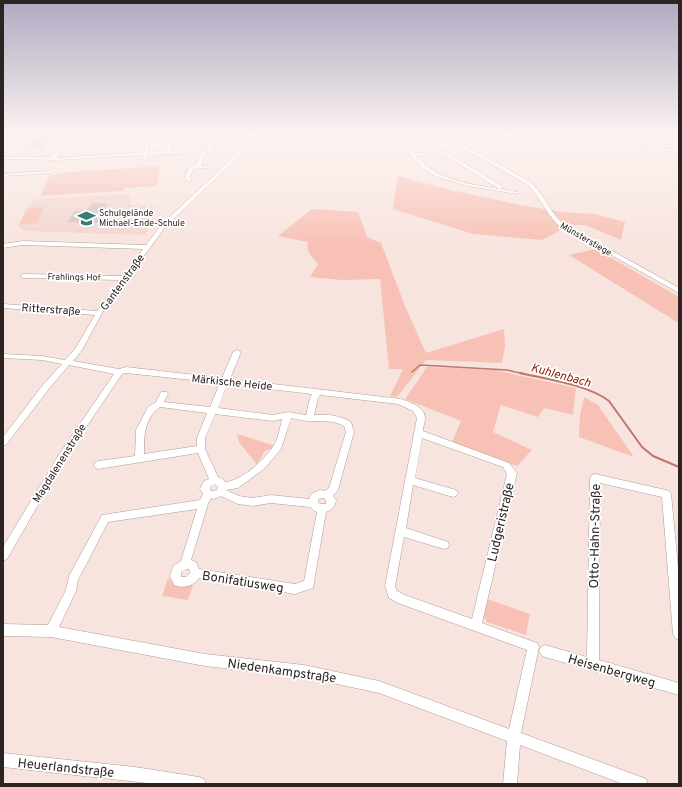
<svg xmlns="http://www.w3.org/2000/svg" width="682" height="787" viewBox="0 0 682 787" font-family="Overpass,sans-serif">
<rect width="100%" height="100%" fill="#f8e4df"/>
<!-- built -->
<path fill="#f2d5ce" d="M129,194l2,11 23,1 -8,29 -121,-4 -7,-5 7,-15 10,-12z"/>
<!-- green -->
<g fill="#f8c1b5">
<path d="M160,166l-3,20 -33,2v3l-84,5 10,-21h5l1,-2z"/>
<path d="M398,176l53,14 69,15 42,7 33,2 30,8 -4,18 -36,-15h-15l-28,15 -69,-6 -80,-25z"/>
<path d="M44,207l-7,16 -17,1 8,-16z"/>
<path d="M312,209l46,3 9,25 14,6 24,63 21,47 78,-24 1,17 -3,17 -76,-3 -29,37 -7,-1 13,-27h-14l-9,-90 -38,1 -32,-3 8,-13c-6,-8 -13,-12 -10,-22l-30,-6z"/>
<path d="M596,249l83,48v24l-2,1 -108,-67z"/>
<path d="M427,367l68,3 81,18 -3,27 -29,-7 -6,9 -37,-12 -8,27 39,18 -15,16 -65,-24 9,-21 -56,-22z"/>
<path d="M584,397l14,8 36,52 -55,-20 1,-21z"/>
<path d="M237,434l39,12 -12,6 -7,13 -18,-23z"/>
<path d="M168,578l11,9 14,-2 -5,15 -26,-4z"/>
<path d="M487,599l43,15 -4,21 -39,-13 -4,-6z"/>
</g>
<g fill="none" stroke-linecap="round" stroke-linejoin="round">
<!-- stream-far1 -->
<path stroke="#bc7768" stroke-width="1.5" d="M412,372l8,-7 87,5 17,4"/>
<!-- stream -->
<path stroke="#bc7768" stroke-width="2" d="M520,373c26,6 69,12 89,28l33,46 11,9 26,11"/>
</g>
<!-- building -->
<g fill="#d7c3bf">
<path d="M53,136l-10,13h-19l11,-12z"/>
<path d="M92,203h16l-9,14h10l-3,6 -39,-1 8,-11h11z"/>
</g>
<g fill="none" stroke-linecap="round" stroke-linejoin="round">
<defs>
<g id="minor">
<path d="M62,136h4l-9,22 87,-6 2,-7 2,-1 2,1 -2,7 19,-1 2,-15h4l-2,15h37v-11l2,-1 2,1v11h29l15,-15h5l-15,15h43l12,-15h64l-2,1h-58l-11,14h79l25,-5 -8,-10h5l7,9 21,-4 27,-3 36,-2 124,7 69,7v2l-69,-7 -133,-7 -21,2 76,43c12,12 18,28 30,40l117,65v5l-121,-68c-12,-12 -18,-28 -30,-40l-78,-44 -41,5 5,7 32,-1 56,34 1,1 -3,2 18,3v2l-50,-8 -27,-8 -11,-4 -10,-8 -15,-19 -32,6h-130l-77,73 -64,87 -20,37 -9,11 46,8 7,-2 96,11 11,-26 4,-2 4,2 -11,27 171,20c9,3 24,8 24,19 0,4 -2,9 -2,13l86,32 8,10 -35,150 55,20 2,4 -18,86 120,44 5,2 2,5h-25l-103,-39 -3,39h-14l4,-43 -128,-48 -75,-16 -99,-11 -154,-29 -48,-1v-12l45,1 18,-35 3,-14 33,-61 98,-15 3,-6 -3,-5 4,-8 5,-2 -11,-26 -100,16 -3,-2 -1,-2 1,-2 3,-2 37,-5 1,-26 12,-23 8,-5 5,-10h6l1,2 -4,8 46,5 10,-24 -94,-10 -4,1 -58,86 -57,99 -4,2v-14l55,-91 56,-82 -45,-9 -21,25 -42,55 -3,1v-9l39,-51 20,-22 -20,-4 -39,-2v-4l39,2 23,4 10,-11 20,-34 -92,-7v-4l94,7 23,-31 -97,-2 -3,-2 3,-2 100,2 20,-27 -120,-4 -20,3v-4l20,-3 123,4 16,-21 76,-71h-32l-5,13h8l2,1 -2,1 -16,1 -3,9 2,2 -3,2 -5,-4 5,-10 7,-3 5,-12 -53,2 -2,5 -2,1 -2,-1 1,-5 -85,5 -55,-1v-2h49zM443,154l55,34 2,1c-29,-5 -65,-8 -84,-34zM227,384l85,10 -2,4 -4,17 -18,-3 -15,3 -55,-7zM320,395l78,9 15,7 4,7 -32,168 4,12 9,5 129,47 -18,79 -130,-48 -75,-16 -99,-11 -146,-27 17,-36 2,-11 30,-58 89,-13 -16,52 -8,5 -3,10 4,9c9,4 19,1 25,-7l96,16 18,-6 13,-76c7,-3 9,-5 10,-12l-3,-4 5,-6 16,-58 -3,-10c-12,-7 -24,-8 -37,-7l4,-17zM160,407l47,6 -10,25v8l-53,8c0,-17 0,-36 16,-47zM215,414l58,7 9,-2c-2,9 -4,22 -10,29 -9,13 -31,33 -47,34l-2,-3 -5,-2 -13,-28v-11zM291,418c6,1 13,3 19,3 12,0 23,-1 34,5l2,6 -17,56 -4,3 -5,-1 -9,4 -2,5 -38,-4 -18,3 -14,-2 -13,-6 12,-2 26,-19 17,-20zM422,438l81,29 4,7 -35,145 -67,-24 -8,-4 -2,-5 9,-49 40,12 4,-1 1,-3 -1,-3 -42,-14 7,-43 40,12 3,-1 2,-3 -2,-3 -41,-12zM215,484l3,3 -1,3 -6,1 -1,-2 1,-3zM221,496l17,8 15,2 18,-3 39,4 4,4 3,1 -13,69 -9,3 -96,-15 -3,-7 -5,-2 17,-56 3,-6 3,1zM321,498h3l2,3v3h-6l-2,-2v-3zM186,569h3l1,4 -4,4h-5v-5z"/>
<path d="M50,171h2v2l-49,3v-2z"/>
<path d="M595,474l71,16 3,1 2,3 8,83v63l-4,-2 -2,-4 -11,-137 -62,-14 -1,177 80,23v12l-134,-38 -4,-2 -2,-4 2,-4 4,-2 42,12 3,-179 2,-3z"/>
<path d="M3,753l132,14 64,10 5,2 2,5h-50l-153,-17z"/>
</g>
<path id="major" d="M6,136h6l-9,8v-5z"/>
</defs>
<!-- minor casing -->
<use href="#minor" stroke="#ae9b96" stroke-width="1"/>
<!-- major casing -->
<use href="#major" stroke="#cccaca" stroke-width="1"/>
<!-- minor -->
<use href="#minor" fill="#fff" fill-rule="evenodd"/>
<!-- major -->
<use href="#major" fill="#dab0a7" fill-rule="evenodd"/>
</g>
<!-- sky -->
<linearGradient id="sky" x2="0" y2="1"><stop stop-color="#afaac1"/><stop offset="0.55" stop-color="#fcf3f1"/><stop offset="1" stop-color="#fcf3f1" stop-opacity="0"/></linearGradient>
<rect width="682" height="246" fill="url(#sky)"/>
<!-- icons -->
<defs>
<symbol id="school-bare" viewBox="-9 -9 18 18"><path d="M0-5L7-2L0 1L-7-2ZM-4 1L0 2.5L4 1V4Q0 6-4 4Z" fill="#397e75" stroke="#fff" stroke-width="2.5" paint-order="stroke"/></symbol>
</defs>
<g fill-rule="evenodd">
<use href="#school-bare" x="74" y="206" width="25" height="25"/>
</g>
<g text-anchor="middle" stroke-width="3.5" stroke-linejoin="round" paint-order="stroke">
<!-- far-poi labels -->
<g font-size="9" fill="#2c2423" stroke="#fff" text-anchor="start">
<text x="99" y="216">Schulgelände<tspan x="99" dy="10">Michael-Ende-Schule</tspan></text>
</g>
<!-- far-street labels -->
<g font-size="9" fill="#2c2423" stroke="#fff">
<text transform="translate(586 239) rotate(30)" y="3">Münsterstiege</text>
<text transform="translate(74 277) rotate(1)" y="3">Frahlings Hof</text>
</g>
<!-- street labels -->
<g font-size="11" fill="#2c2423" stroke="#fff">
<text transform="translate(122 282) rotate(-54)" y="4">Gantenstraße</text>
<text transform="translate(51 309) rotate(4)" y="4">Ritterstraße</text>
<text transform="translate(232 382) rotate(6)" y="4">Märkische Heide</text>
<text transform="translate(59 463) rotate(-58)" y="4">Magdalenenstraße</text>
</g>
<!-- water labels -->
<g font-size="12" font-style="italic" fill="#8b1d04" stroke="#fff">
<text transform="translate(561 375) rotate(15)" y="4">Kuhlenbach</text>
</g>
<!-- near-street labels -->
<g font-size="13" fill="#2c2423" stroke="#fff">
<text transform="translate(500 522) rotate(-77)" y="5">Ludgeristraße</text>
<text transform="translate(594 536) rotate(-89)" y="5">Otto-Hahn-Straße</text>
<text transform="translate(243 581) rotate(9)" y="5">Bonifatiusweg</text>
<text transform="translate(282 670) rotate(8)" y="5">Niedenkampstraße</text>
<text transform="translate(612 670) rotate(16)" y="5">Heisenbergweg</text>
<text transform="translate(66 767) rotate(6)" y="5">Heuerlandstraße</text>
</g>
</g>
<!-- border -->
<rect width="682" height="787" fill="none" stroke="#2c2423" stroke-width="8"/>
</svg>
